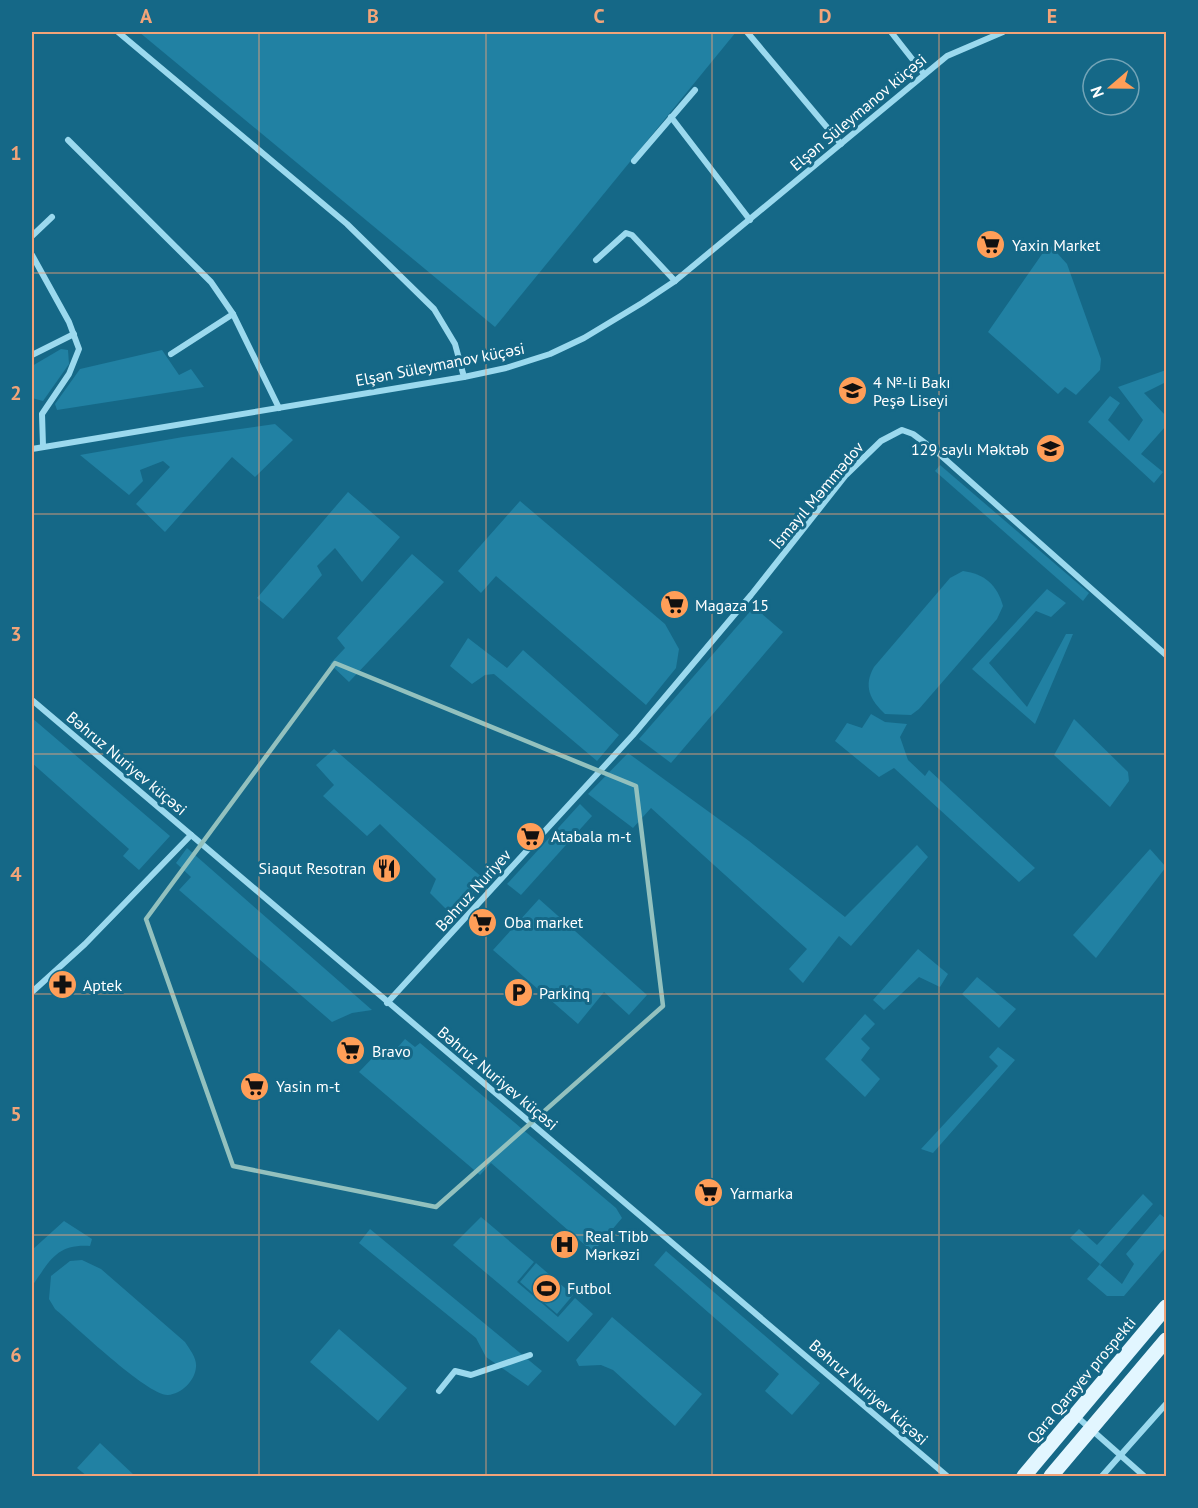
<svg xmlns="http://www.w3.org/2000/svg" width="1198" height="1508" viewBox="0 0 1198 1508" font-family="'PT Sans',sans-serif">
<rect width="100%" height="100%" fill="#156887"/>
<!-- green -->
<g fill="#2181a3">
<path d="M139,32h597l-241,295z"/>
<path d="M1049,244l18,20 34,95 -1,11 -24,25 -11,-8 -7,7 -70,-62z"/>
<path d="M61,349l7,1 1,14 -26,37 -11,-3v-32z"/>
<path d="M162,350l17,25 12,-6 13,18 -147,23 -2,-6 25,-35z"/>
<path d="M1166,370v12l-22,11 22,23v12l-1,-1 -24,27 22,18 -9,11 -66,-61 22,-26 10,7 -12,17 21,21 14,-21 -25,-33z"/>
<path d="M275,424l18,16 -38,37 -23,-20 -67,75 -29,-28 34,-37 -7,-6 -23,9 3,11 -14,14 -49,-40 103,-18z"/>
<path d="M940,465l149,128 -6,8 -148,-130z"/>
<path d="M348,492l52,45 -38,45 -27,-34 -18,18 5,9 -39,44 -26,-21z"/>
<path d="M520,501l145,123 14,25 -3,19 -30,37 -150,-129 -15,17 -23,-22z"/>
<path d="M412,554l32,28 -95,100 -19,-18 15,-16 -8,-10z"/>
<path d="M963,571c22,3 34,14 40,35l-6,13 -78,90 -8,6 -26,-1c-15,-14 -22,-28 -11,-47l76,-89z"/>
<path d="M1047,589l19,14 -15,14 -15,-6 -47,52 38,44 39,-73h7l-38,90 -63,-55z"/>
<path d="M754,607l29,25 -112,131 -32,-24z"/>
<path d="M468,638l39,30 16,-18 96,85 -22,26 -103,-87 -9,1 -13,9 -22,-18z"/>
<path d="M871,714l14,8 22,2 -7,13 8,23 17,16 4,-6 106,98 -16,14 -125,-114 -15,9 -44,-36 12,-18 15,5z"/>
<path d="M32,718l138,118 -31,34 -16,-14 6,-7 -97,-86z"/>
<path d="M1074,719l54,53 1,9 -19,26 -56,-52z"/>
<path d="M334,749l150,130 -31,37 -23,-23 6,-14 -56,-55 -13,12 -44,-40 11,-11 -18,-20z"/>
<path d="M628,753l121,88 96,76 72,-72 11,12 -77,89 -12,-10 -36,47 -14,-14 18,-20 -156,-141 -18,20 -45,-34z"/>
<path d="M580,804l12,12 -71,79 -14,-11z"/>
<path d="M187,848l185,162 -20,3 -20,9 -153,-132 12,-13 -15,-14z"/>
<path d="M1150,849l16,18 -70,91 -23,-23z"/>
<path d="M539,899l108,96 -18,20 -25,-23 -26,32 -85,-74z"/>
<path d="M918,949l30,25 -8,13 -21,-10 -35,33 -11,-10z"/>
<path d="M977,977l39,32 -17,19 -37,-34z"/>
<path d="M865,1014l10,10 -14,15 9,9 -9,12 19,19 -15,18 -40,-38z"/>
<path d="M405,1039l10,8 5,-4 196,165 6,10 -29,34 -102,-89 -11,12 -121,-103 22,-23 10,6z"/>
<path d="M998,1047l17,13 -82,93 -12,-4 77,-83 -9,-9z"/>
<path d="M1143,1194l10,10 -53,61 22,19 12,-20 -8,-10 34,-40 6,5v28l-42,49h-17l-20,-17 13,-15 -30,-26 9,-9 18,16z"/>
<path d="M481,1217l53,45 -17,20 41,35 17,-19 18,16 -25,28 -115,-97z"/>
<path d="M64,1221l28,18 -2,7c-34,-2 -40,15 -58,40v-36z"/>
<path d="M370,1229l172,142 -14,15 -42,-29 -10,-19 -117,-95z"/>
<path d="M666,1251l154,132 -28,32 -27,-24 14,-17 -125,-109z"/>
<path d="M82,1260l19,9 84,73c5,8 12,16 11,25 -1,14 -15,27 -28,28 -20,1 -94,-70 -113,-86l-6,-10 2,-23 19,-15z"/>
<path d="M536,1263l37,32 -16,19 -37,-32z"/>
<path d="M612,1317l90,77 -27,32 -62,-56 -12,-5 -22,1 -3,-6z"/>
<path d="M339,1329l68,59 -29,33 -68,-59z"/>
<path d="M100,1443l35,33h-48l-10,-8z"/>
</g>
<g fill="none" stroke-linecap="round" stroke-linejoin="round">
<!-- street -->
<g stroke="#9bd9ee" stroke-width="6">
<path d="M118,32l229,192 87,85 21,35 9,33"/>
<path d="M747,32l94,112"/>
<path d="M891,32l33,42"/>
<path d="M671,117l79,103"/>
<path d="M68,140l143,142 22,32 46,94"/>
<path d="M634,161l61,-71"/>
<path d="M32,236l20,-19"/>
<path d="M32,255l37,67 10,27 -10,25 -27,40 1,32"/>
<path d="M596,260l30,-27 6,2 43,46"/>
<path d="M171,354l62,-40"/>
<path d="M32,355l42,-21"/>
<path d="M32,449l432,-72 42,-9 44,-14 34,-16 58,-35 33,-22 272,-225 56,-24"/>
<path d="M32,700l915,776"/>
<path d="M32,992l53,-48 106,-109"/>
<path d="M387,1003l246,-268 118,-140 95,-120 35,-34 21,-11 11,4 24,18 229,203"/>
<path d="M439,1391l16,-20 16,4 59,-20"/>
<path d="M1076,1416l68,60"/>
<path d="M1102,1476l64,-72"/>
</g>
<!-- primary -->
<g stroke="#e2f6ff" stroke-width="15">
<path d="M1024,1476l142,-169"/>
<path d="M1051,1476l115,-136"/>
</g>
</g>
<!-- marked area -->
<path fill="none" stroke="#93c1be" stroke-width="4.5" stroke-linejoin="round" d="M335,663l301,123 27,220 -227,201 -203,-41 -87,-247z"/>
<!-- grid -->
<path fill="none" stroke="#f2a479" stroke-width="1.5" stroke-opacity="0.55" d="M259,32v1444M486,32v1444M712,32v1444M939,32v1444M32,273h1134M32,514h1134M32,754h1134M32,994h1134M32,1235h1134"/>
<!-- icons -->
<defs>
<symbol id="supermarket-disc" viewBox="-11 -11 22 22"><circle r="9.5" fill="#ff9e58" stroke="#156887"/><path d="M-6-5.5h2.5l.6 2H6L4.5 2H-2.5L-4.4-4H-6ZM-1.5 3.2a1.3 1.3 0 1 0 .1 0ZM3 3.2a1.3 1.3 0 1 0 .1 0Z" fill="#111"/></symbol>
<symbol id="university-disc" viewBox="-11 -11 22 22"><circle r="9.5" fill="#ff9e58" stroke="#156887"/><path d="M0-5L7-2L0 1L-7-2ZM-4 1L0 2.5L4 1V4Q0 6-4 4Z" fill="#111"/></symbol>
<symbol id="school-disc" viewBox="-11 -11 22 22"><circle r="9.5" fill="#ff9e58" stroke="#156887"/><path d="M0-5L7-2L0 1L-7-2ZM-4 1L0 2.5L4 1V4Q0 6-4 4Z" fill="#111"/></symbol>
<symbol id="restaurant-disc" viewBox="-11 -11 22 22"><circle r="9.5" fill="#ff9e58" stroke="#156887"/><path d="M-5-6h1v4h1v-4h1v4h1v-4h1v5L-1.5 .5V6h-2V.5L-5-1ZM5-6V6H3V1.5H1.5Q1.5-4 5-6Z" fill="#111"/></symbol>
<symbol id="pharmacy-disc" viewBox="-11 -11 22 22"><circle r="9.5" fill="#ff9e58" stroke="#156887"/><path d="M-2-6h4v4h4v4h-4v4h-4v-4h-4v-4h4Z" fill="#111"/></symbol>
<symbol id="parking-disc" viewBox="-11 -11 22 22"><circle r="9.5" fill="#ff9e58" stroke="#156887"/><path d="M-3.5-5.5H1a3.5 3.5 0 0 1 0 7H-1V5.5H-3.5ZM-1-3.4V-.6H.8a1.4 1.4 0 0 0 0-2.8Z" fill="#111"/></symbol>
<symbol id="hospital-disc" viewBox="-11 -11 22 22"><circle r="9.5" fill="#ff9e58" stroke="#156887"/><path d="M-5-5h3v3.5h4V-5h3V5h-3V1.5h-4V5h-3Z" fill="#111"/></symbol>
<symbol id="stadium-disc" viewBox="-11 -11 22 22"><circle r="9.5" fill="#ff9e58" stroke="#156887"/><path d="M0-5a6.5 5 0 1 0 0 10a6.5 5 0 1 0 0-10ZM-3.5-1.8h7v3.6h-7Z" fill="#111"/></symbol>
</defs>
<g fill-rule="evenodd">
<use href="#supermarket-disc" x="974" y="228" width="33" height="33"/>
<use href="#university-disc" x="836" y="374" width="33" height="33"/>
<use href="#school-disc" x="1034" y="432" width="33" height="33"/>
<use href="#supermarket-disc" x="658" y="588" width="33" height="33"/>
<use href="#supermarket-disc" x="514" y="820" width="33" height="33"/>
<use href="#restaurant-disc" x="370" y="852" width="33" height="33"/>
<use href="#supermarket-disc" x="466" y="906" width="33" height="33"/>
<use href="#pharmacy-disc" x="46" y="968" width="33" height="33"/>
<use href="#parking-disc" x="502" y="976" width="33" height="33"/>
<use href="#supermarket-disc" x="334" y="1034" width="33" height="33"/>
<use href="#supermarket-disc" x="238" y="1070" width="33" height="33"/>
<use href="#supermarket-disc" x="692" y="1176" width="33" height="33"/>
<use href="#hospital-disc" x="548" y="1228" width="33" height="33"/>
<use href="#stadium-disc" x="530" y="1272" width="33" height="33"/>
</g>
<g text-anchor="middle" stroke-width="6" stroke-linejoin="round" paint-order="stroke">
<!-- street labels -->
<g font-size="16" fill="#fff" stroke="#156887">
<text transform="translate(858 112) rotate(-40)" y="6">Elşən Süleymanov küçəsi</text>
<text transform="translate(440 364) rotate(-11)" y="6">Elşən Süleymanov küçəsi</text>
<text transform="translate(817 495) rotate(-50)" y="6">İsmayıl Məmmədov</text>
<text transform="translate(127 763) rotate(40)" y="6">Bəhruz Nuriyev küçəsi</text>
<text transform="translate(473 890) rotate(-48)" y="6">Bəhruz Nuriyev</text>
<text transform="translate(498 1078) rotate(40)" y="6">Bəhruz Nuriyev küçəsi</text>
<text transform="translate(1081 1380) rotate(-50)" y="6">Qara Qarayev prospekti</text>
<text transform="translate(869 1392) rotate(41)" y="6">Bəhruz Nuriyev küçəsi</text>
</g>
<!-- poi labels -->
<g font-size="16" fill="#fff" stroke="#156887" text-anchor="start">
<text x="1012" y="251">Yaxin Market</text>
<text x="873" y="388">4 №-li Bakı<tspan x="873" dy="18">Peşə Liseyi</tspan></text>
<text x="1029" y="455" text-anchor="end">129 saylı Məktəb</text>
<text x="695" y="611">Magaza 15</text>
<text x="551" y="842">Atabala m-t</text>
<text x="366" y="874" text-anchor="end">Siaqut Resotran</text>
<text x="504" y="928">Oba market</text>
<text x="83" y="991">Aptek</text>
<text x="539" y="999">Parkinq</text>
<text x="372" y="1057">Bravo</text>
<text x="276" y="1092">Yasin m-t</text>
<text x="730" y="1199">Yarmarka</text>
<text x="585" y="1242">Real Tibb<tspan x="585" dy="18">Mərkəzi</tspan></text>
<text x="567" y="1294">Futbol</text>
</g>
</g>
<!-- border -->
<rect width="1198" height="1508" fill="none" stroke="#156887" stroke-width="66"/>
<!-- north arrow -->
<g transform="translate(1111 87) rotate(250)"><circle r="28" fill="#156887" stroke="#73a4b7" stroke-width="1.5"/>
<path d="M0-4.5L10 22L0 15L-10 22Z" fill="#ff9e58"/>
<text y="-9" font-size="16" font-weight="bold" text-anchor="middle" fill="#ffffff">N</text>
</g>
<rect x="33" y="33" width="1132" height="1442" fill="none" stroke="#f2a479" stroke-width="2"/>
<g font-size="20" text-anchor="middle" font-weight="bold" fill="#f2a479">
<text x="146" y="23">A</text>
<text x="373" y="23">B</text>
<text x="599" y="23">C</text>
<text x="825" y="23">D</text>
<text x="1052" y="23">E</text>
<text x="16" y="160">1</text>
<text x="16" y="400">2</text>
<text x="16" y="641">3</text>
<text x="16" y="881">4</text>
<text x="16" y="1121">5</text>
<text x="16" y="1362">6</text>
</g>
</svg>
